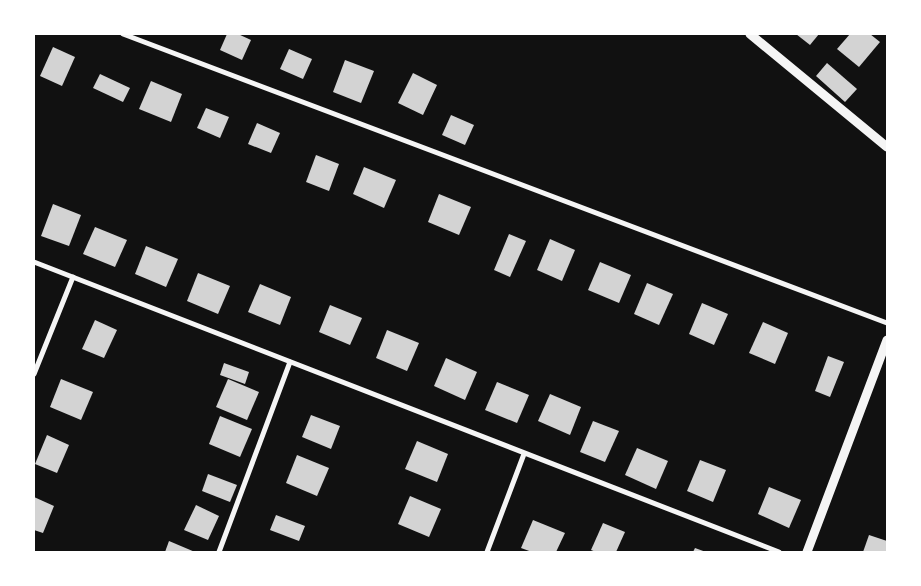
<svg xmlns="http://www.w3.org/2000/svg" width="921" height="586" viewBox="0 0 921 586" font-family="'Work Sans',sans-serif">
<rect width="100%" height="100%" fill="#111"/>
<!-- building -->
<g fill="#d3d3d3">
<path d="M227,34h11l13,6 -9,20 -22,-10z"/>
<path d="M796,34h23l-9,11z"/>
<path d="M850,34h20l10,8 -21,25 -22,-18z"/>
<path d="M53,47l22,10 -13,29 -22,-10z"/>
<path d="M289,49l23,10 -9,20 -23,-10z"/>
<path d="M345,60l29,11 -13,32 -28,-11z"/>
<path d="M827,63l30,26 -12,13 -29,-26z"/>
<path d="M413,73l24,12 -14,30 -25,-12z"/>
<path d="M100,74l30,14 -7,14 -30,-14z"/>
<path d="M151,81l31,13 -11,28 -32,-13z"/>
<path d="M206,108l23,9 -9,21 -23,-10z"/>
<path d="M451,115l23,10 -9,20 -23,-10z"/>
<path d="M257,123l23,10 -9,20 -23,-9z"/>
<path d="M316,155l23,9 -10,27 -23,-9z"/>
<path d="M364,167l32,13 -12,28 -31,-14z"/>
<path d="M439,194l32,13 -12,28 -31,-13z"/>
<path d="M53,204l28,11 -12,31 -28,-10z"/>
<path d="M95,227l32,13 -12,27 -32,-13z"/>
<path d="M509,234l17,7 -16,36 -16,-7z"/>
<path d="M550,239l25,11 -13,31 -25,-11z"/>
<path d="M146,246l32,13 -12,28 -31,-13z"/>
<path d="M600,262l31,13 -12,28 -31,-13z"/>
<path d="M198,273l32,13 -12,28 -31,-13z"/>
<path d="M647,283l26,11 -14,31 -25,-11z"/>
<path d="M260,284l31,13 -11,28 -32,-13z"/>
<path d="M702,303l26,11 -14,31 -25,-11z"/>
<path d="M330,305l32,13 -12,27 -31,-13z"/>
<path d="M95,320l22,10 -13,28 -22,-9z"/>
<path d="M763,322l25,11 -13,31 -26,-11z"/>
<path d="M387,330l32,13 -12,28 -31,-13z"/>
<path d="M828,356l16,6 -14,35 -15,-6z"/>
<path d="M446,358l31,14 -12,28 -31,-14z"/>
<path d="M224,363l25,9 -4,12 -25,-9z"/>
<path d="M61,379l32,13 -12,28 -31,-13z"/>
<path d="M228,379l31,13 -12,28 -31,-13z"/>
<path d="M497,382l32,13 -12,28 -32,-13z"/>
<path d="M550,394l31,13 -11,28 -32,-14z"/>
<path d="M311,415l29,11 -9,23 -29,-12z"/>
<path d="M220,416l32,13 -12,28 -31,-13z"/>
<path d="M593,421l26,10 -14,31 -25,-10z"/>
<path d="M47,435l22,10 -12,28 -22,-9z"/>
<path d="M417,441l31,13 -11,28 -32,-13z"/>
<path d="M637,448l31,13 -12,28 -31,-14z"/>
<path d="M297,455l32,13 -12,28 -31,-13z"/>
<path d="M700,460l26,10 -13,32 -26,-11z"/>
<path d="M208,474l29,11 -7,17 -28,-11z"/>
<path d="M769,487l32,13 -12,28 -31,-14z"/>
<path d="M410,496l31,13 -12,28 -31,-13z"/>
<path d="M34,497l20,9 -11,27 -9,-3z"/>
<path d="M196,505l23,11 -11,24 -24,-10z"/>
<path d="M276,515l29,11 -6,15 -29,-11z"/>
<path d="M533,520l32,13 -9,19h-24l-11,-4z"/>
<path d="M603,523l22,9 -9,20h-20l-5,-2z"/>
<path d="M869,535l18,6v11h-24z"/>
<path d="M169,541l26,11h-30z"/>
<path d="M695,548l11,4h-13z"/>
</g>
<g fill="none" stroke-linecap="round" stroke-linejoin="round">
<!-- minor -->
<g stroke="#f5f5f5" stroke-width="5">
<path d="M123,34l764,289"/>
<path d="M34,262l745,290"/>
<path d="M34,374l39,-97"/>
<path d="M219,552l71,-190"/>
<path d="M487,552l37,-98"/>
</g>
<!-- tertiary -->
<g stroke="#f5f5f5" stroke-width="9">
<path d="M750,34l137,113"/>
<path d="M807,552l80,-212"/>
</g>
</g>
<!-- border -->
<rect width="921" height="586" fill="none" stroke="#ffffff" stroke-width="70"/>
</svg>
